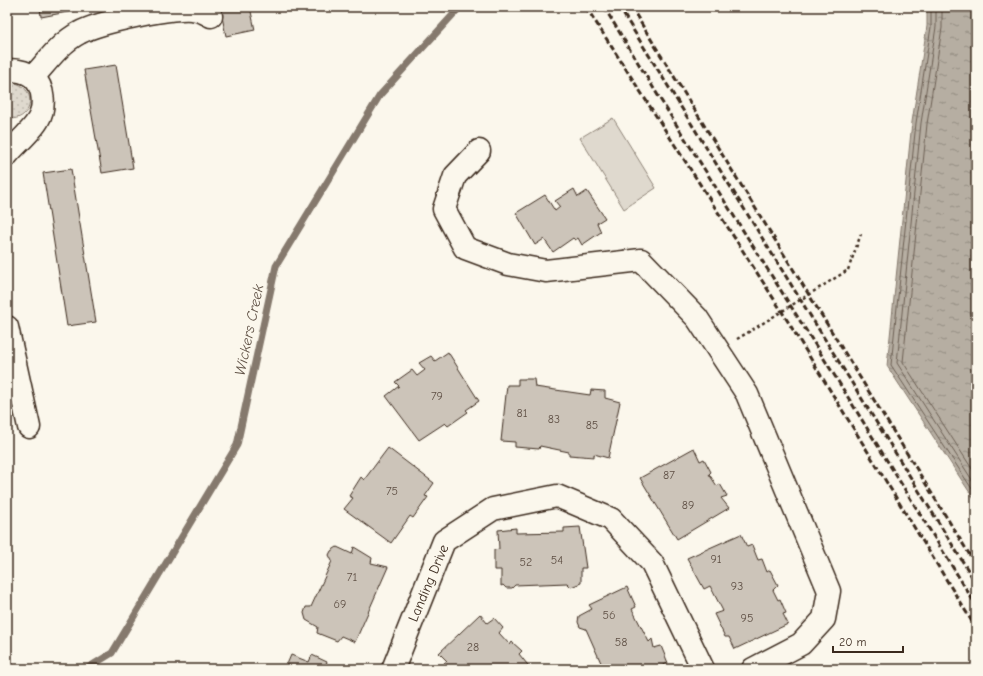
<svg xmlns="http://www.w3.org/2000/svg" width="983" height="676" viewBox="0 0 983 676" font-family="'Comic Neue',sans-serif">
<defs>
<pattern id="grass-dots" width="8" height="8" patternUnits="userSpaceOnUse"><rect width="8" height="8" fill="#dfd9ce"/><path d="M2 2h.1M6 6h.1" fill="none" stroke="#c0bab0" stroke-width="1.8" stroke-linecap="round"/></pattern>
<pattern id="water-ripples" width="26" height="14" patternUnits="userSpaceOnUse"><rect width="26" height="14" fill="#b6aea2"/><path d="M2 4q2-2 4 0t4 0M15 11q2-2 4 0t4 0" fill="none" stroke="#958e83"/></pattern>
</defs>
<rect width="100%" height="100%" fill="#fbf7ec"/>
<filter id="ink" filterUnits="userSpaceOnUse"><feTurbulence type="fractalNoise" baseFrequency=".025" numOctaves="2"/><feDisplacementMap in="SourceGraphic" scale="8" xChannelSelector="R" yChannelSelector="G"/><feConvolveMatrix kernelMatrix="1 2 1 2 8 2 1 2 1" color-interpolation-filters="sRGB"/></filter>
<g filter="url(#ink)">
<!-- grass -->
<path fill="url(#grass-dots)" stroke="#8d8276" d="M12,82c29,6 19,42 -5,36v-35z"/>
<!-- garden -->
<path fill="#dfd9ce" stroke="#8d8276" d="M613,118l43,70 -32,21 -44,-71z"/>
<!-- water -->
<path fill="url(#water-ripples)" stroke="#85796d" d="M927,7h49v495l-89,-136 25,-244 15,-96z"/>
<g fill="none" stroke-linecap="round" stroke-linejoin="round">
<!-- shore -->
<g stroke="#6c5f53" stroke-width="1">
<path d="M931,7v20l-15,96 -25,242 85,130"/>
<path d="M936,7v20l-15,96 -24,240 79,123"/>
<path d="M942,7v21l-15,96 -24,238 73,113"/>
</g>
<!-- stream -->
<path stroke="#85796d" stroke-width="7" d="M86,669l26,-16 125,-208 39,-179 104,-171 80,-88"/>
</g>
<!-- building -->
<g fill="#ccc4b9" stroke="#3b2a1e">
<path d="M40,7h54l-53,10z"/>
<path d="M220,7h30l5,23 -29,6z"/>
<path d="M116,65l17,103 -31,5 -18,-103z"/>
<path d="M71,169l25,153 -29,4 -24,-153z"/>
<path d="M574,189l4,8 9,-6 18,27 -8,5 4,9 -19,13 -4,-7 -3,2 -2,-2 -20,14 -9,-13 -9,6 -19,-32 29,-18 10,16 5,-4 -5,-6z"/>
<path d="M448,352l31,49 -13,9 2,2 -20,14 -3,-3 -26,17 -33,-44 13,-10 -4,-4 17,-12 5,6 8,-6 -6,-7 12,-7 4,5z"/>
<path d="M518,379h16l1,8 55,8 1,-5 14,1v7l15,4 -12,56 -14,-4v3l-25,-2v-3l-29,-6 -1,3 -24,-2v-5l-14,-1 6,-56h11z"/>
<path d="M7,413l2,15h-2z"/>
<path d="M388,448l46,35 -9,13 3,1 -15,21 -3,-2 -19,27 -47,-34 9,-11 -4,-2 12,-19 3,3z"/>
<path d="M694,448l6,13 4,-2 7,13 -2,2 8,12 3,-2 7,12 -6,2 8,10 -52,31 -37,-61z"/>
<path d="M580,527l6,41h-5v15l-10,4 -4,-4 -52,2 -3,3h-6l-3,-3 -2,1v-16h-7v-20l5,-1 -1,-19 18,-2v5l48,-1v-4z"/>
<path d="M741,534l6,13 5,-2 6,15 4,-1 5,13 3,-2 8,15 -5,5 5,10 2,-1 6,14 -3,1 5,10 -53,25 -6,-12h-4l-11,-23 9,-3 -13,-25 -6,3 -17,-31z"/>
<path d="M337,547l15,7 2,-7 18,11 -1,5 17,4 -33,75 -14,-6 -4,5 -20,-8 1,-6 -12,-7 -2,-7 2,-6h5l21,-46 -3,-6 2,-4z"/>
<path d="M627,587l9,20 -4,2 17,33 3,-3 2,9 7,-2 7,17 -14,6h-47l-2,-5 -3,1 -16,-36 -6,-2 -2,-5 1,-6 13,-7 -3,-4z"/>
<path d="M480,614l7,9 7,-5 9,10 -4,5 11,12 2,-3 10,9 -3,3 12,15h-82l-5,-6 3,-2 -8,-8z"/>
<path d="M291,655l18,7 3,-7 15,7 -2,4 9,3h-49z"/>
</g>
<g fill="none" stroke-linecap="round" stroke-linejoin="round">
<defs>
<g id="minor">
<path d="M7,70c9,0 19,1 26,7 12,11 12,31 5,43 -6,11 -23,25 -31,35"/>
<path d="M33,77c14,-15 27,-34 46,-44 18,-10 99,-29 118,-23 5,1 10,4 14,6"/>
<path d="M479,151l-24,25 -11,33 21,39 43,16 38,7 95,-11 56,58 50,76 82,197 -5,28 -23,25 -48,25"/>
<path d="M7,327l22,100"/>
<path d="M393,669l51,-128 49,-32 64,-13 54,23 41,44 51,106"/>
</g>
</defs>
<!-- minor casing -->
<use href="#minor" stroke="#3b2a1e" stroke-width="25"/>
<!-- path -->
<g stroke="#3b2a1e" stroke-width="2.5" stroke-dasharray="3 3" stroke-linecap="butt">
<path d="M848,270l13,-36"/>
<path d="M737,339l15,-9"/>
</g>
<!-- minor -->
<use href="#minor" stroke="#fbf7ec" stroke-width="22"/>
<!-- rail -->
<g stroke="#3b2a1e" stroke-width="3" stroke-dasharray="6 3" stroke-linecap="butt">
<path d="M586,7l193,300 197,321"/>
<path d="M604,7l58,95 176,279 138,224"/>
<path d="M619,7l357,576"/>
<path d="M631,7l345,558"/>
</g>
<!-- path-bridge -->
<path stroke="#3b2a1e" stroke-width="2.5" stroke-dasharray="3 3" stroke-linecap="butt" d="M752,330l96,-60"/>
</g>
</g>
<g text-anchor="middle" stroke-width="3.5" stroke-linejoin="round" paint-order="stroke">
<!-- number labels -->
<g font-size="12" fill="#5f5045">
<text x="437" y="400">79</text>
<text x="522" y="417">81</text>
<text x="554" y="423">83</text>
<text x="592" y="429">85</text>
<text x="669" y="479">87</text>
<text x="392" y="495">75</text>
<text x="688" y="509">89</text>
<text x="716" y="563">91</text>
<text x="557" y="564">54</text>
<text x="526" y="566">52</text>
<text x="352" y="581">71</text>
<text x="737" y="590">93</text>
<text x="340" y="608">69</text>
<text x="609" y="619">56</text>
<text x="747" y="622">95</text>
<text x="621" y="646">58</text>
<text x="473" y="651">28</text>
</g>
<!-- street labels -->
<g font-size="14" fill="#3b2a1e" stroke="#fbf7ec">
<text transform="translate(428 583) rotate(-67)" y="5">Landing Drive</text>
</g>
<!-- water labels -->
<g font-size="15" font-style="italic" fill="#605246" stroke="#fbf7ec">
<text transform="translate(249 330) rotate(-78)" y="5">Wickers Creek</text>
</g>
</g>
<!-- margin -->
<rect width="983" height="676" fill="none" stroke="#fbf7ec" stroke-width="24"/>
<rect x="12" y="12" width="959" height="652" fill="none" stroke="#3b2a1e" stroke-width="1.5" filter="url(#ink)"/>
<!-- scale -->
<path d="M833 646v6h70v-6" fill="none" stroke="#3b2a1e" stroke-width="2"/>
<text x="839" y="646" font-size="12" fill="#3b2a1e" stroke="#fbf7ec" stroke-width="3" paint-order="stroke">20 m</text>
</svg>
